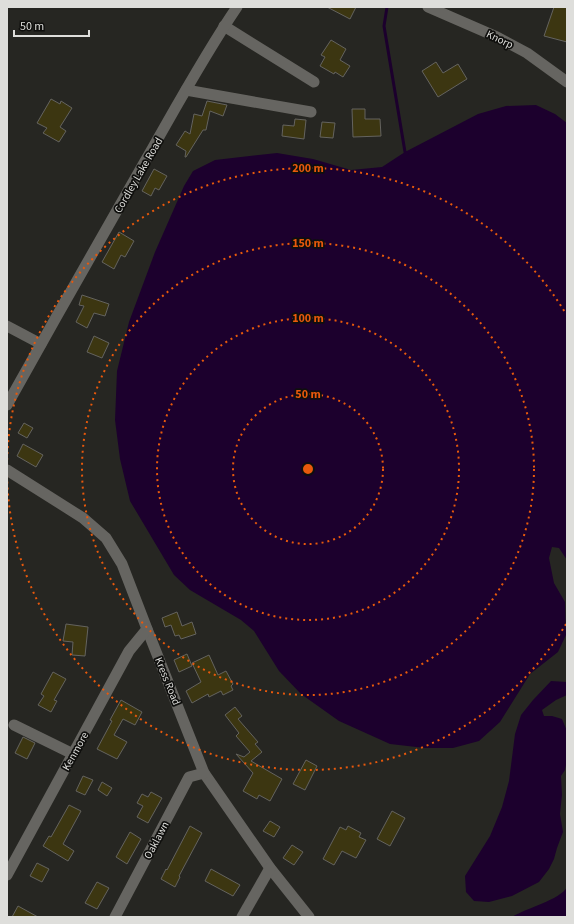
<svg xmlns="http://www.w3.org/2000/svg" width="574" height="924" viewBox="0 0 574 924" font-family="'Source Sans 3',sans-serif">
<rect width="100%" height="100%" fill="#262622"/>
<!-- water -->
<g fill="#1c002d">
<path d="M536,105l19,9 12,9v437l-8,-12 -7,-1 -3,11 5,25 11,19 1,33 -8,17 -28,22 -30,48 -21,19 -26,7h-28l-35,-4 -51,-23 -38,-27 -22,-23 -25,-40 -13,-11 -51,-30 -16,-15 -44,-74 -10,-42 -5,-39 2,-49 12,-49 26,-70 29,-66 9,-15 22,-11 62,-7 36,6 38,11 31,-3 23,-15 73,-38 28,-8z"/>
<path d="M551,681l16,1v13l-11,5 -14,10 2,6h8l10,3 5,12v29l-2,10 -4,6 1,19 -2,19 3,18 -6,16 -3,11 -5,10 -10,13 -27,14 -23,6 -15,-1 -8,-9 -1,-16 25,-40 12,-29 7,-26 6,-47 6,-19 12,-15z"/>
<path d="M567,887v30h-55c14,-9 48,-17 55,-30z"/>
</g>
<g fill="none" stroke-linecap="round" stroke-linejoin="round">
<!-- stream -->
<path stroke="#1c002d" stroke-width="3" d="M387,7l-3,19 21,126 2,2"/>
</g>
<!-- building -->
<g fill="#3c3611" stroke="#64635f">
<path d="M327,7h29l-6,12z"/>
<path d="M554,7h13v35l-23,-6z"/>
<path d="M331,40l15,9 -6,11 10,6 -7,11 -8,-5 -1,2 -14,-8 5,-9 -4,-2z"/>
<path d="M436,62l7,11 15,-9 9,15 -29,18 -16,-26z"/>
<path d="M51,99l9,5 1,-3 11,7 -12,19 6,4 -7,11 -16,-9 4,-5 -10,-5z"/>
<path d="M207,101l20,4 -4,11 -13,-5 -4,19h-3l-17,27h-1l1,-6 -10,-6 9,-14 5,3 4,-20 8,2z"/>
<path d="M352,109h13v10h15l1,17 -28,1z"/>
<path d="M295,119l11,1 -2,19 -22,-3 1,-11 11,1z"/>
<path d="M322,122l13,1 -2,15 -13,-1z"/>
<path d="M154,169l13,7 -8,14 -4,-2 -4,8 -9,-5z"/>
<path d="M119,232l15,9 -9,16 -4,-2 -7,14 -12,-7z"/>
<path d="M82,295l27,9 -4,12 -11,-3 -7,15 -11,-6 8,-16 -5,-1z"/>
<path d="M94,336l15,7 -7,15 -15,-6z"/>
<path d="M24,423l9,5 -6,10 -9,-5z"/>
<path d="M23,444l20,11 -7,12 -19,-11z"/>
<path d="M177,612l5,14 10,-4 4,12 -15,5 -2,-4 -4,1 -4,-11 -6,2 -3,-9z"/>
<path d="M66,624l22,3 -3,29 -13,-1 1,-13 -10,-1z"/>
<path d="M187,654l5,12 -13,6 -5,-12z"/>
<path d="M209,655l9,20 8,-4 7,13 -2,2 2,4 -10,5 -2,-4 -12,6 -1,-3 -16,9 -6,-12 15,-9 -9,-19z"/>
<path d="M53,672l13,7 -12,21 3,1 -6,11 -13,-7 6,-9 -3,-2z"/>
<path d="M121,700l21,12 -7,13 -12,-6 -9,16 13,7 -10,17 -20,-10 15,-28 -2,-1z"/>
<path d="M235,707l7,9 -4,3 20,23 -3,2 7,8 -11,9 31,18 -12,22 -11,-6 -2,4 -14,-8 10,-18 -17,-19 8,3 6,-5 -14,-16 3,-3 -14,-18z"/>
<path d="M23,737l12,6 -8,16 -12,-6z"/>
<path d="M306,760l11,6 -12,24 -12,-6z"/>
<path d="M83,776l10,4 -8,15 -9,-4z"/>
<path d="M102,782l10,6 -5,8 -9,-6z"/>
<path d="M151,792l11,6 -14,25 -11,-6 6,-11 -6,-3 5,-9 6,3z"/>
<path d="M69,805l12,6 -18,33 11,7 -6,10 -25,-15 6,-10 2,1z"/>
<path d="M392,811l13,7 -15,28 -13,-7z"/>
<path d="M270,821l10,6 -6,10 -11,-6z"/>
<path d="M190,826l12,7 -23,43 1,1 -5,10 -14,-8 5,-10 1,1z"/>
<path d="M348,826l13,7 -2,4 7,3 -10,18 -14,-7 -8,14 -11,-6 17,-32 6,3z"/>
<path d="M130,832l11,7 -14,25 -11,-7z"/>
<path d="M292,845l11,7 -9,13 -11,-7z"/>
<path d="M37,863l12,6 -7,13 -12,-6z"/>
<path d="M211,869l29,16 -7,11 -28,-15z"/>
<path d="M97,882l12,6 -12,21 -12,-6z"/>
<path d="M18,906l20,11h-26z"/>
</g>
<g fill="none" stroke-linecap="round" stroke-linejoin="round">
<!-- minor -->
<g stroke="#666561" stroke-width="11">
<path d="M428,7l69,30 30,16 40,29"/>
<path d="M224,26l90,56"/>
<path d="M186,90l125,22"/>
<path d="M7,326l34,18"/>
<path d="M7,405c45,-81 91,-162 137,-242 30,-52 59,-106 93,-156"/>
<path d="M7,470l76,48 23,20 16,26 25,65 57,144 66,95 39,49"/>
<path d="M14,725l59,29"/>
<path d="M7,875l122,-224 18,-22"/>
<path d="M115,917l74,-140 15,-4"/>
<path d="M242,917l28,-49"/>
</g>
</g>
<!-- distance rings -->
<g fill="none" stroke="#e8590c" stroke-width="2" stroke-dasharray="2 4">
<circle cx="308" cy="469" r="75"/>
<circle cx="308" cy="469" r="151"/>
<circle cx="308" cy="469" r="226"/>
<path d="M566 624A301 301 0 0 1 7 472M7 466A301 301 0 0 1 566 314"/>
</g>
<g text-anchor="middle" stroke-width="3.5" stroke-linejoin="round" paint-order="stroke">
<!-- street labels -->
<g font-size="11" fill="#dededb" stroke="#0f0f0d">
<text transform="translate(500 39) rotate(26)" y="4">Knorp</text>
<text transform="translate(138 175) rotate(-60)" y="4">Cordley Lake Road</text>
<text transform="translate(168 681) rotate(68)" y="4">Kress Road</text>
<text transform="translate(75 751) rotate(-61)" y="4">Kenmore</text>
<text transform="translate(156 840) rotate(-62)" y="4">Oaklawn</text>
</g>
</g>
<circle cx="308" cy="469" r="6" fill="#e8590c" stroke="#0f0f0d" stroke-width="2"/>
<g font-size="12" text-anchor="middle" font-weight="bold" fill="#e8590c" stroke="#0f0f0d" stroke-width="3.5" stroke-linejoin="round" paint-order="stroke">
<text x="308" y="172">200 m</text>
<text x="308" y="247">150 m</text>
<text x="308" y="322">100 m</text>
<text x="308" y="398">50 m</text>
</g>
<!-- border -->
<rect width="574" height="924" fill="none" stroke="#dededb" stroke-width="16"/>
<!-- scale -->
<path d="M14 30v6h75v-6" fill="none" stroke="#dededb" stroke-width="2"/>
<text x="20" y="30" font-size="12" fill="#dededb" stroke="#0f0f0d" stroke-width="3" paint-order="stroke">50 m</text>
</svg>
